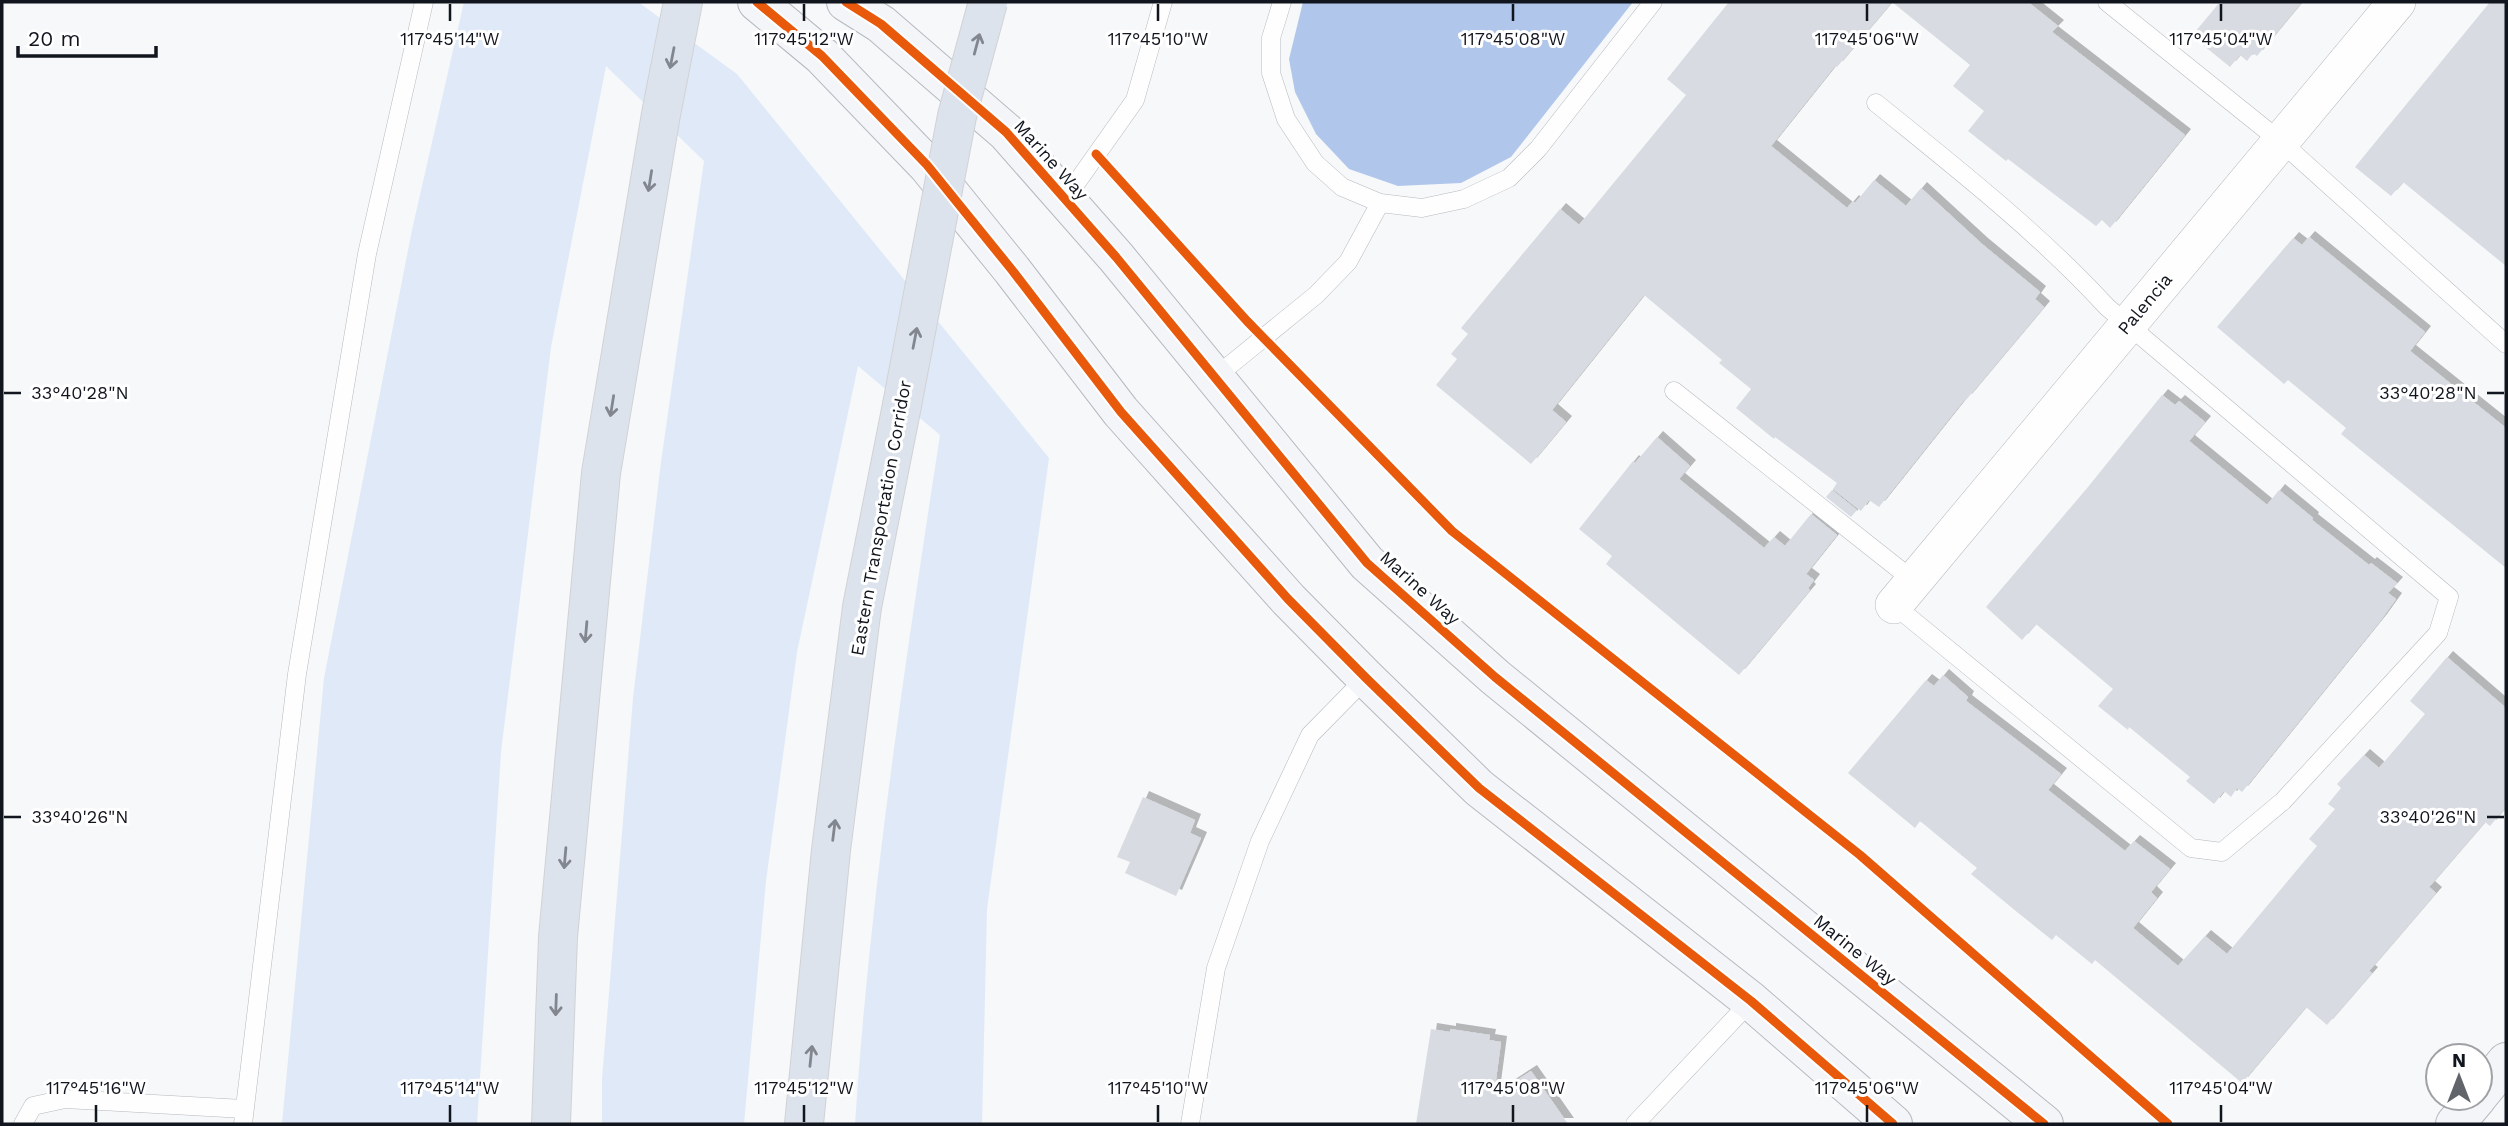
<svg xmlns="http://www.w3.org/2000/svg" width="2508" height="1126" viewBox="0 0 2508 1126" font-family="'Work Sans',sans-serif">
<defs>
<filter id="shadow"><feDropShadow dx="6" dy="-6" stdDeviation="0" flood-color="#0004"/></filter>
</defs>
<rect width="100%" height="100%" fill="#f6f8fa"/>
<!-- green -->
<path fill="#e0e9f8" d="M464,2h174l99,72 312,384 -62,451 -5,215h-127c15,-231 50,-460 85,-689l-82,-69 -61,286 -31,229 -22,243h-142v-45l31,-381 28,-236 43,-301 -98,-95 -55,281 -50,405 -24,372h-195l42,-446 88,-448z"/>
<!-- water -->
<path fill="#b1c6eb" d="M1303,2h330l-122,155 -50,26 -63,3 -49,-17 -33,-35 -21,-42 -6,-33z"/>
<!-- building -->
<g fill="#d8dbe1" filter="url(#shadow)">
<path d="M1729,2h299l30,24 -6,6 133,103 -75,93 -8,-8 -6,6 -88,-67 -2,2 -38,-30 16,-20 -31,-25 17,-21 -78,-63 -55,65 -2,-1 -64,80 76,62 6,-7 2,2 19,-23 32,26 15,-18 61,56 58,48 -5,7 9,8 -78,93 -1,-1 -86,108 -10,-7 -8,11 -28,-22 4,-6 -62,-46 -1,2 -38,-31 15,-19 -32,-26 3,-3 -78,-65 -92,115 14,12 -35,42 -95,-79 21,-26 -6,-5 17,-20 -7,-6 99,-119 19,16 107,-130 -19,-16z"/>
<path d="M2220,2h82l-45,54 -4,-3 -6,8 -7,-6 -10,12 -27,-22 3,-4 -11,-9z"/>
<path d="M2490,2h16v264l-103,-84 -12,14 -36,-29z"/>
<path d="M2309,237l116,95 -15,19 96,77v140l-165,-134 5,-6 -58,-48 -4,4 -67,-57 76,-89 9,7z"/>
<path d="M2162,395l13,10 4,-4 26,21 -16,19 78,64 12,-15 34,28 -1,2 57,45 2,-2 26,20 -9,10 8,6 -15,21 -139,172 -5,-4 -6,9 -7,-6 -10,13 -28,-23 4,-4 -61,-50 -1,3 -30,-24 15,-17 -77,-65 -14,16 -36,-33 102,-120z"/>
<path d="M1657,437l33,29 -11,13 85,69 10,-11 11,9 26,-32 26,21 -31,39 8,6 -6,8 2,2 -71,85 -133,-111 6,-8 -33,-27 54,-68 2,2z"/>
<path d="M1832,490l25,20 -6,7 -25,-20z"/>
<path d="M2447,657l59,51v99l-16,19 -5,-4 -56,65 7,6 -67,78 3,2 -45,52 -21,-18 -64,76 -147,-123 -3,4 -36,-29 -4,5 -35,-28 -46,-38 6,-6 -57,-47 -5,7 -67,-55 78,-93 8,6 9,-11 25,22 -2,4 95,73 -13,16 77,61 9,-10 36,28 -19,23 6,6 -24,30 45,38 27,-30 22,18 90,-108 -8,-7 26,-30 -7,-5 13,-16 -4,-4 27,-29 15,13 46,-54 -15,-13z"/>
<path d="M1143,797l52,23 -5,13 11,5 -25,58 -51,-23 5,-11 -13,-5z"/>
<path d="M1431,1029l19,3v-3l40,6 -1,5 12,2 -7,53 37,-24 37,53h-152z"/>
</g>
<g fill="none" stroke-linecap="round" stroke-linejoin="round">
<defs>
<g id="lane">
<path d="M1282,2l-11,36v35l15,46 29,44 27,24 38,16 42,5 42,-9 45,-21 29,-29 115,-147"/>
<path d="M2107,2l173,139 226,203"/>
<path d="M1876,103c80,65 161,128 231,204l342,290 -11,36 -155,168 -61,51 -31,-4 -297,-243"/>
<path d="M1065,199l70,-99 28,-98"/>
<path d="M1214,378l102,-83 32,-33 32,-59"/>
<path d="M1674,391l240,190"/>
<path d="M23,1124l10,-18 32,-7 179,10"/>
<path d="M243,1124l54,-450 70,-420 57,-252"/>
<path d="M1190,1124l26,-156 44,-127 50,-106 56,-57"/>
<path d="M1635,1124l116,-123"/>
</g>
<path id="street" d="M1894,605l503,-603"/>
<g id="secondary">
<path d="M757,2l65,54 105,109 85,105 109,142 167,187 78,79 113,110 272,213 142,123"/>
<path d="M846,2l35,22 125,108 110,125 251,306 128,114 549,447"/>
<path d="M2480,1094l26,-32"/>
<path d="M2455,1124l22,-26"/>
</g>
<g id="highway">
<path d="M551,1124l7,-187 43,-464 60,-359 22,-112"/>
<path d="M804,1124l27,-274 31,-243 40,-202"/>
</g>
</defs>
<!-- lane casing -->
<use href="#lane" stroke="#b6b9bf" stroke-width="19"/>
<!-- street casing -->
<use href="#street" stroke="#b6b9bf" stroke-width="38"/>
<!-- secondary casing -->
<use href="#secondary" stroke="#b6b9bf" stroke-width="40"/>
<!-- highway casing -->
<use href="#highway" stroke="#d1d2d5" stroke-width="40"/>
<!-- lane -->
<use href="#lane" stroke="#fefefe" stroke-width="18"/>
<!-- street -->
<use href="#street" stroke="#fefefe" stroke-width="37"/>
<!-- secondary -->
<use href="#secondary" stroke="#f4f5f8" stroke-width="38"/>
<!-- highway -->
<use href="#highway" stroke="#dde3ec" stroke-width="38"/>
<defs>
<path id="highway-bridge" d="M902,405l55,-289 31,-114"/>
</defs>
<!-- highway-bridge casing -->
<use href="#highway-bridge" stroke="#d1d2d5" stroke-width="40" stroke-linecap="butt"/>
<!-- highway-bridge -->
<use href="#highway-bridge" stroke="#dde3ec" stroke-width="38"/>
<defs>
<g id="cycleway">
<path d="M757,2l65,54 105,109 85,105 109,142 167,187 78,79 113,110 272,213 142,123"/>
<path d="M846,2l35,22 125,108 110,125 251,306 128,114 549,447"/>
<path d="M1096,154l151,167 205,210 408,324 308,269"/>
</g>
</defs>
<!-- cycleway casing -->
<use href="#cycleway" stroke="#fff" stroke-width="13"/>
<!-- cycleway -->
<use href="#cycleway" stroke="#e8590c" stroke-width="9"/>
</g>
<!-- one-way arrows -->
<defs><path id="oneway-shaft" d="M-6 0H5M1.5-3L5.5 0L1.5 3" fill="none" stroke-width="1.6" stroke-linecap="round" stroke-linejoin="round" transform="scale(1.75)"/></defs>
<g stroke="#81868f">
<use href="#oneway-shaft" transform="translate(977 44) rotate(-75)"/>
<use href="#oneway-shaft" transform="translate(672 58) rotate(101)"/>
<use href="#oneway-shaft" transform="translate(650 181) rotate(99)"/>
<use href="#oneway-shaft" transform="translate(915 338) rotate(-79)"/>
<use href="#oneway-shaft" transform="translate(612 406) rotate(99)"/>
<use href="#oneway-shaft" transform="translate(586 632) rotate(95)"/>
<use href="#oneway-shaft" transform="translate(834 830) rotate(-83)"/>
<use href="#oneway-shaft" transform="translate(565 858) rotate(95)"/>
<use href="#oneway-shaft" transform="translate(556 1005) rotate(92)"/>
<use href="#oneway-shaft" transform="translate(811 1056) rotate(-84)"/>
</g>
<!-- ticks -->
<path fill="none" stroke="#11151d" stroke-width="2.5" d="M450,4v17M804,4v17M1158,4v17M1513,4v17M1867,4v17M2221,4v17M4,393h17M2487,393h17M4,817h17M2487,817h17M96,1105v17M450,1105v17M804,1105v17M1158,1105v17M1513,1105v17M1867,1105v17M2221,1105v17"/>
<g text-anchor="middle" stroke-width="6" stroke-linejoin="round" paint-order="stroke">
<!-- street labels -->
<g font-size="18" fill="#11151d" stroke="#fff">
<text transform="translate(1051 160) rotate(48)" y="6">Marine Way</text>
<text transform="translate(2145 304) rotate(-50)" y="6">Palencia</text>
<text transform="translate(881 518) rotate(-80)" y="6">Eastern Transportation Corridor</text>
<text transform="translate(1420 588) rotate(42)" y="6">Marine Way</text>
<text transform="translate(1855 950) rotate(39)" y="6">Marine Way</text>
</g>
</g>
<g font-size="18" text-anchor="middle" fill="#11151d" stroke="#fff" stroke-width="6" stroke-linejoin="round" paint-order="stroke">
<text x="450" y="45">117°45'14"W</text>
<text x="804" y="45">117°45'12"W</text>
<text x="1158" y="45">117°45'10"W</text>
<text x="1513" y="45">117°45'08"W</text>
<text x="1867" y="45">117°45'06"W</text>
<text x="2221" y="45">117°45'04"W</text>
<text x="80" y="399">33°40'28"N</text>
<text x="2428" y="399">33°40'28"N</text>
<text x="80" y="823">33°40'26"N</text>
<text x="2428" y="823">33°40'26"N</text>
<text x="96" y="1094">117°45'16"W</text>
<text x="450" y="1094">117°45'14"W</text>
<text x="804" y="1094">117°45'12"W</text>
<text x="1158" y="1094">117°45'10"W</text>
<text x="1513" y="1094">117°45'08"W</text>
<text x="1867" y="1094">117°45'06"W</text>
<text x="2221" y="1094">117°45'04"W</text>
</g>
<!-- border -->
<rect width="2508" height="1126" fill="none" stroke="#11151d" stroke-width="7"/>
<!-- north arrow -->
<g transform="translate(2459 1077)"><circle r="33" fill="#ffffff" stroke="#a0a1a5" stroke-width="2"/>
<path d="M0-5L12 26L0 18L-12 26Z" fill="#61646a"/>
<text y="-10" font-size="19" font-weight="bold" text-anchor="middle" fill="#11151d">N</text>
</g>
<!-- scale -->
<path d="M18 46v10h138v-10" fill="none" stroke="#11151d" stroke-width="3.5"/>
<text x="28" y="46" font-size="21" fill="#11151d" stroke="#ffffff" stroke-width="5" paint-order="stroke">20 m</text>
</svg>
